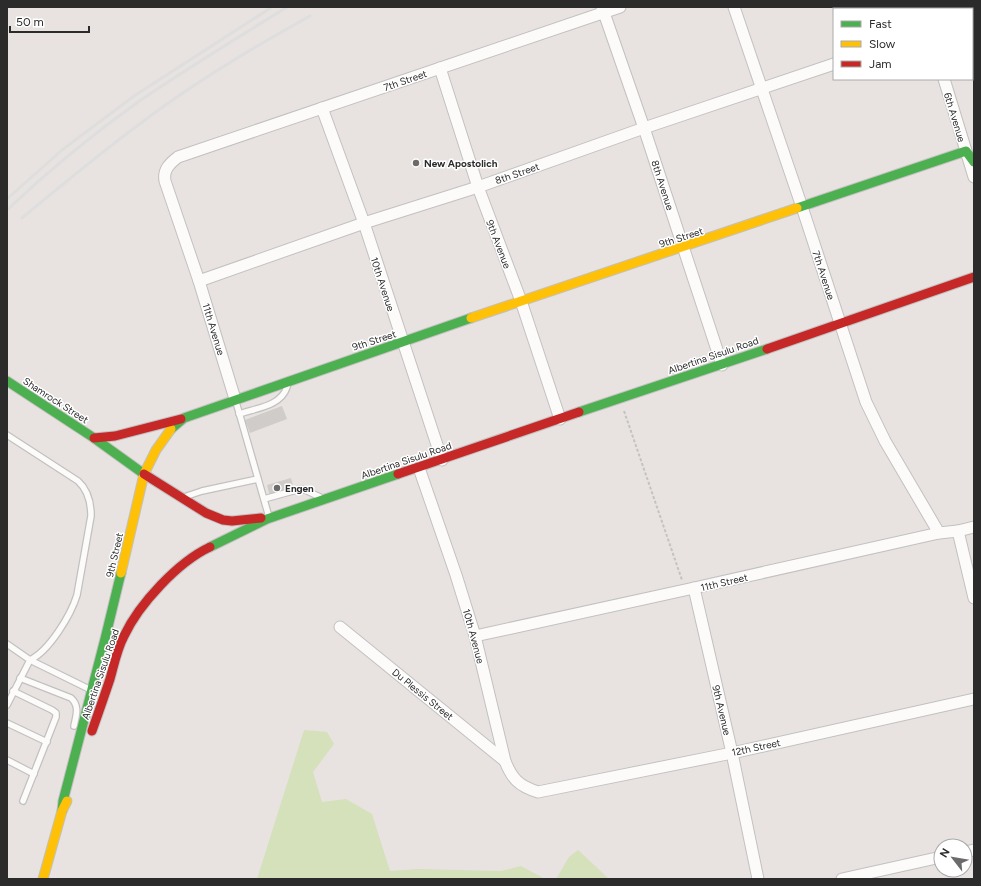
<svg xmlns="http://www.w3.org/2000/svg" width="981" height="886" viewBox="0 0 981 886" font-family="Figtree,sans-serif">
<rect width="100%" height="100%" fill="#e8e3e0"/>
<!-- green -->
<g fill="#d4e1bb">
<path d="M304,730l23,2 7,12 -21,28 9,30 24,-3 26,15 18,57 28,-2 83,2 20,-5 24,13h-288z"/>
<path d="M578,850l31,29h-53l13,-22z"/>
</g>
<!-- building -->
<g fill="#cfccca">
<path d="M282,406l5,13 -37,14 -5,-13z"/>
<path d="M291,478l3,12 -24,7 -3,-12z"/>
</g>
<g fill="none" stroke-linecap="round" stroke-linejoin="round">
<defs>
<g id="lane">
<path d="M236,402l33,115"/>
<path d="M239,414c18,-6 42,-8 48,-27"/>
<path d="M7,435l71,46c10,9 13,22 13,35l-14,79c-6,20 -28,56 -47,65"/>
<path d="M187,496l15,-5 56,-12"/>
<path d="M264,499l36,-10 5,1 15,7"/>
<path d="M7,644l23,16 -23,45"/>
<path d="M30,660l59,29"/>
<path d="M20,678l51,20c9,8 5,18 3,28"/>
<path d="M13,691l39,19 4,3v4l-33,84"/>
<path d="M7,723l40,19"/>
<path d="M7,760l27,14"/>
</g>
<g id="street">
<path d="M602,7l42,121 78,237"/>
<path d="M734,7l68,200 64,195 19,39 54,92"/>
<path d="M923,7v2"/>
<path d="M972,13l2,-1"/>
<path d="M440,68l38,119 43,114 39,118"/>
<path d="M944,79l30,98"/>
<path d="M322,108l42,115 78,237"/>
<path d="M199,281l165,-58 114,-36 166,-59 190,-64"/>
<path d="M235,399l-36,-118 -34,-100c-2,-11 4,-17 13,-24l442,-150"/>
<path d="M419,468l37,107 19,61 30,125c7,18 14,25 33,31l194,-39 242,-54"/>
<path d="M958,531l16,67"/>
<path d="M694,588l38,165 26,126"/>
<path d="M340,627l165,134"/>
<path d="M475,636l219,-48 245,-55 19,-2 16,-4"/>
<path d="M965,852l9,-2"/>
<path d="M842,879l99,-22"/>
</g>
<g id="fast">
<path d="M797,208l169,-57 8,11"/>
<path d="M7,381l87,57 50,36"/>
<path d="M579,412l188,-63"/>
<path d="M171,429l13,-11 287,-100"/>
<path d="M210,547l57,-28 131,-45"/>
<path d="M62,811l1,-10 42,-162 16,-66"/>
</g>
<g id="slow">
<path d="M471,318l326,-110"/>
<path d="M121,573l23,-99 12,-24 15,-21"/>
<path d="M43,879l19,-68 5,-10"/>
</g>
<g id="jam">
<path d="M767,349l207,-72"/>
<path d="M94,438l21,-2 66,-17"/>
<path d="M144,474l62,39 17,7 9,1 29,-3"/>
<path d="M398,474l181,-62"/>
<path d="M92,731c6,-17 12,-34 18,-52 4,-14 7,-30 14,-43 15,-32 54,-74 86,-89"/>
</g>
</defs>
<!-- lane casing -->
<use href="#lane" stroke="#c2c1c1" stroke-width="8"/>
<!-- street casing -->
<use href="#street" stroke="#c2c1c1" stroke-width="13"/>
<!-- fast casing -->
<use href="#fast" stroke="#c2c1c1" stroke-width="11"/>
<!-- slow casing -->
<use href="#slow" stroke="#c2c1c1" stroke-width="11"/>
<!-- jam casing -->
<use href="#jam" stroke="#c2c1c1" stroke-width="11"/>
<!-- path -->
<path stroke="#c3c3c3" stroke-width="2" stroke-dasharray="3 2" stroke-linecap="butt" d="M624,411l58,169"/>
<!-- lane -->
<use href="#lane" stroke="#fcfbfa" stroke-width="5.5"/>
<!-- street -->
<use href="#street" stroke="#fcfbfa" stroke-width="11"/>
<!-- fast -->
<use href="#fast" stroke="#4caf50" stroke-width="9"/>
<!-- slow -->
<use href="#slow" stroke="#ffc107" stroke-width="9"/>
<!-- jam -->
<use href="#jam" stroke="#c62828" stroke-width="9"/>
<!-- rail -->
<g stroke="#dedede" stroke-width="3">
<path d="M7,199l55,-49 72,-54 138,-89"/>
<path d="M7,210c41,-39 85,-75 131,-108 48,-33 99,-64 149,-95"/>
<path d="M22,218c39,-32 78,-65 119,-95 53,-40 111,-75 169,-107"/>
</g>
</g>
<!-- markers -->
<g fill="#6d6b6a" stroke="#fff" stroke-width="1.5">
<circle cx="416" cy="163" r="4"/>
<circle cx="277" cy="488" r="4"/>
</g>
<g text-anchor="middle" stroke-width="3" stroke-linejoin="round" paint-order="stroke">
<!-- street labels -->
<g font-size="10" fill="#2b2b2b" stroke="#fff">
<text transform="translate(405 80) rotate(-19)" y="4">7th Street</text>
<text transform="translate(955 117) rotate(73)" y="4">6th Avenue</text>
<text transform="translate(517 173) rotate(-19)" y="4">8th Street</text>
<text transform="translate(663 185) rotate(72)" y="4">8th Avenue</text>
<text transform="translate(681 237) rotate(-18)" y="4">9th Street</text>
<text transform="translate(499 244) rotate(69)" y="4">9th Avenue</text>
<text transform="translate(824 275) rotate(72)" y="4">7th Avenue</text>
<text transform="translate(383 284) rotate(72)" y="4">10th Avenue</text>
<text transform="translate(214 329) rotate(73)" y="4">11th Avenue</text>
<text transform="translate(374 340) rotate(-18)" y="4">9th Street</text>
<text transform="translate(713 355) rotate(-19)" y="4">Albertina Sisulu Road</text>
<text transform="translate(56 400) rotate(33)" y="4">Shamrock Street</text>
<text transform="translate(406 460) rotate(-19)" y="4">Albertina Sisulu Road</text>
<text transform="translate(114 555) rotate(-77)" y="4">9th Street</text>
<text transform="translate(724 582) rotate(-13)" y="4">11th Street</text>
<text transform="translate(474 636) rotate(75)" y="4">10th Avenue</text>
<text transform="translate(100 674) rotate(-71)" y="4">Albertina Sisulu Road</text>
<text transform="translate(423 694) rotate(39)" y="4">Du Plessis Street</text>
<text transform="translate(722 710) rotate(77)" y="4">9th Avenue</text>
<text transform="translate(756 747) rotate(-12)" y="4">12th Street</text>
</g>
<!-- poi labels -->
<g font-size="10" font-weight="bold" fill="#2b2b2b" stroke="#fff" text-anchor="start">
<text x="424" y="167">New Apostolich</text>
<text x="285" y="492">Engen</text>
</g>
</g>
<!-- border -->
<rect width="981" height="886" fill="none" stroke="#2b2b2b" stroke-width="16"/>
<!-- legend -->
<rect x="833" y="8" width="140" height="72" fill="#ffffff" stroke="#aaaaaa"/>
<rect x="841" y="21" width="20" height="6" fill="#4caf50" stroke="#aaaaaa"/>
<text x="869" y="28" font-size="12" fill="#2b2b2b">Fast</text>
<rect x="841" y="41" width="20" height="6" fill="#ffc107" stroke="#aaaaaa"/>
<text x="869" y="48" font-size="12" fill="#2b2b2b">Slow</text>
<rect x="841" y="61" width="20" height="6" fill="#c62828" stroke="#aaaaaa"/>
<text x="869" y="68" font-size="12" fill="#2b2b2b">Jam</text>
<!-- north arrow -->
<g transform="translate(953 858) rotate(301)"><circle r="19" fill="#ffffff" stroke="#aaaaaa"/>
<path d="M0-3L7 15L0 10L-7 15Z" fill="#6d6b6a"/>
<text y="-6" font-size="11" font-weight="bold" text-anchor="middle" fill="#2b2b2b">N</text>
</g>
<!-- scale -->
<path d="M10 26v6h79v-6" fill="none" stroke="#2b2b2b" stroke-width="2"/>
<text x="16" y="26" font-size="12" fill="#2b2b2b" stroke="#ffffff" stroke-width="3" paint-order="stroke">50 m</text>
</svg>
